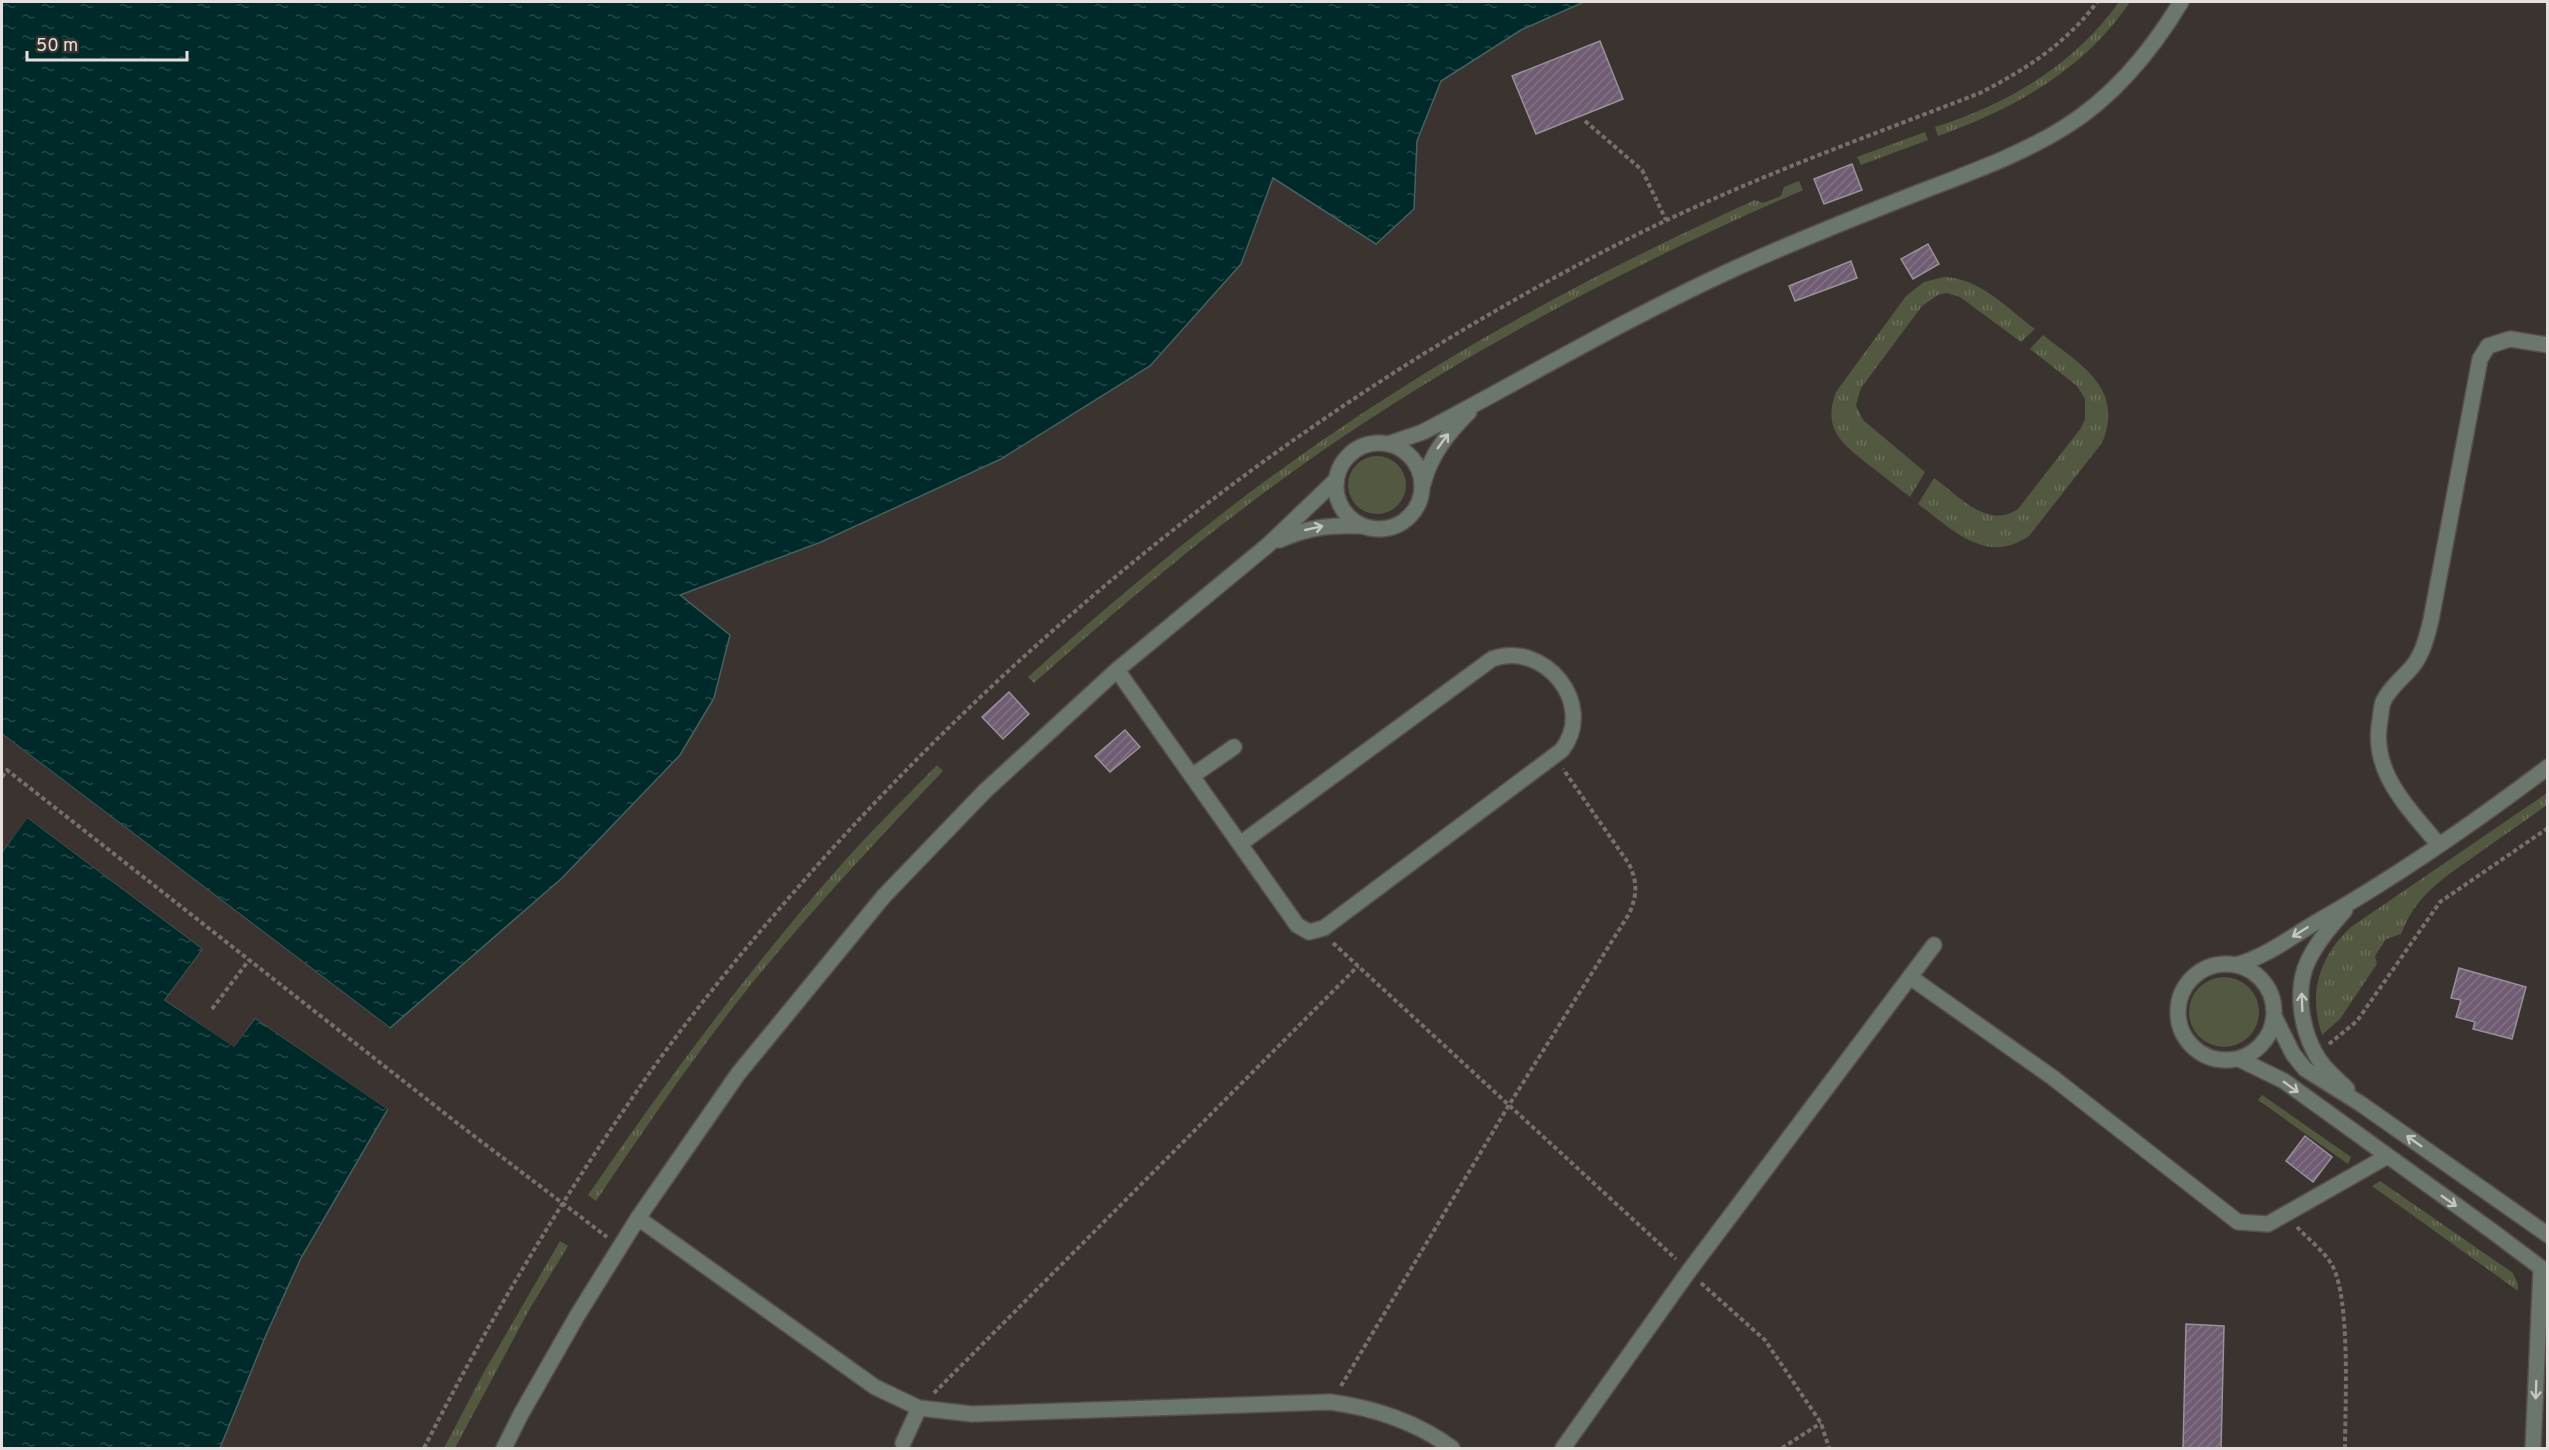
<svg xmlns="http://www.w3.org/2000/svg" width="2549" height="1450" viewBox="0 0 2549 1450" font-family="Overpass,sans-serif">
<defs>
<pattern id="grass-tufts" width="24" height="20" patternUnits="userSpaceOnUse" patternTransform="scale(1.5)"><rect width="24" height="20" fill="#535940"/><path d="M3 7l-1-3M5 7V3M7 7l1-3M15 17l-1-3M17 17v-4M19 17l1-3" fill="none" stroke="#6c705b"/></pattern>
<pattern id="water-ripples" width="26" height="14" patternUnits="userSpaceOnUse" patternTransform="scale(1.5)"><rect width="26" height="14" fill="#00292a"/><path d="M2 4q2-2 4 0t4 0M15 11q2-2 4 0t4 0" fill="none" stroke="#254848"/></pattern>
<pattern id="building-hatch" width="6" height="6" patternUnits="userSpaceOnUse" patternTransform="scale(1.5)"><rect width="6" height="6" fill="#705c73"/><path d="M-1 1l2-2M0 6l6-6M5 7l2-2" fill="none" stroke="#847386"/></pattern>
</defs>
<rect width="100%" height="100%" fill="#3b332f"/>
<!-- grass -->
<g fill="url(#grass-tufts)">
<path d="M2119,2h11c-46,68 -116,107 -192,134l-3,-9c73,-23 139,-62 184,-125z"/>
<path d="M1925,132l3,8 -67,25 -4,-8z"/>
<path d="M1799,181l4,9c-161,70 -313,148 -459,246 -110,74 -211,159 -310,247l-6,-6c99,-89 201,-174 311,-248 131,-89 272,-164 416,-229l8,3 18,-7 3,-9z"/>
<path d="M1944,277c36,1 64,32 91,52l-14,13 -61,-45 -14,-4 -8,2 -16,11 -61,82 -5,17 7,15 62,52 -15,25c-14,-11 -27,-21 -41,-32 -27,-21 -47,-36 -33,-73l70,-96 18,-14z"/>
<path d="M2043,335c38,30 82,53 59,108l-73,93c-43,30 -77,-7 -111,-32l16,-26c24,17 53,52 84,31l63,-81 4,-9v-20l-8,-13 -47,-37z"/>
<path d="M937,765l6,6c-67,70 -133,141 -194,216 -55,69 -104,141 -153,214l-8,-6c76,-111 156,-219 245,-321 33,-38 69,-73 104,-109z"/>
<path d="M2547,793v12c-25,18 -50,35 -75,53 -33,23 -56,38 -71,76l-15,5 -11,17 2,8 -37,55 -18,16c-14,-42 -3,-78 29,-108z"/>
<path d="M2262,1095l89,62 -3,7 -90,-64z"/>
<path d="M2380,1181l133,92 5,11v7l-146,-105z"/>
<path d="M560,1241l8,5 -39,64 -74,138h-11l40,-76z"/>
</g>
<!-- garden -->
<g fill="#535940">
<circle cx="1377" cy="485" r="29"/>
<circle cx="2224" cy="1012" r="35"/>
</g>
<!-- water -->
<g fill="url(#water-ripples)" stroke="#456060" stroke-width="1.5">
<path d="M2,2h1582l-63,28 -80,51 -24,60 -3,68 -38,35 -103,-66 -32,86 -91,102 -149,93 -180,83 -141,53 50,40 -16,63 -34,57 -118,123 -172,150 -388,-294z"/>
<path d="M27,817l176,132 -38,51 69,46 21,-28 133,91 -87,149 -35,77 -46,113h-218v-596z"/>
</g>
<!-- pier -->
<g fill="#3b332f">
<path d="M2,734l388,294 -2,2 -386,-292z"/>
<path d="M25,815h4l176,133v3l-36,48 65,43 19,-26 4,-1 132,92 1,4 -135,-93 -21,29 -69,-47 38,-51 -175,-131 -26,34v-5z"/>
</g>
<!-- building -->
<g fill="url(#building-hatch)" stroke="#979199" stroke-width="1.5">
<path d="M1600,41l23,58 -87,35 -24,-58z"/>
<path d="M1852,164l10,26 -38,14 -10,-25z"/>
<path d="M1928,244l11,20 -26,15 -12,-20z"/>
<path d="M1851,261l6,17 -62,23 -6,-15z"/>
<path d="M1009,692l20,22 -26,25 -21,-22z"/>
<path d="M1125,730l15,17 -30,25 -15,-16z"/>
<path d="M2459,968l67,19 -14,52 -39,-10 2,-7 -19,-5 5,-17 -10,-2z"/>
<path d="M2305,1136l27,21 -19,25 -27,-21z"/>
<path d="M2186,1324l38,2 -3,123h-38z"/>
</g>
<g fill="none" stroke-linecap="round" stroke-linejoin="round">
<defs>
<g id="minor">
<circle cx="1379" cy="486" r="43"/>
<path d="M1388,444l35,-12c104,-55 206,-115 313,-164 62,-28 125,-53 189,-78 47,-18 97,-36 140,-63 48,-30 87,-77 116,-125"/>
<path d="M1423,484c8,-30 24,-50 46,-72"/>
<path d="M1279,540c30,-13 50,-15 82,-14"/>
<path d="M1117,670l180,255 12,7 15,-4 238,-178c35,-46 -18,-110 -70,-91l-252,185"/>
<path d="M1192,776l42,-29"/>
<path d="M2438,844c-30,-37 -68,-72 -58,-124 1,-5 1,-12 3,-18 6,-14 20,-24 29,-35 11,-13 15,-31 19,-47l49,-261 8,-13 22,-7 38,6"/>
<path d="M2345,910c-14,16 -28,32 -37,51 -13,27 -7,65 6,90 7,15 21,26 33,38"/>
<circle cx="2226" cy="1012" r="48"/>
<path d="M2236,965c32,-9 56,-29 84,-45 79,-45 155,-98 228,-153"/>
<path d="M1910,977l142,100 186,145 30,2 118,-67"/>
<path d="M2275,1018l18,36 12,15 56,35 187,131"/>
<path d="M2239,1059l45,22 208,150 56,42"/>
<path d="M638,1218l237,169 44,21 53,6 358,-12c45,6 85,19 122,46"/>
<path d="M903,1443l16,-35"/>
<path d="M504,1448l17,-34 56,-98 61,-98 100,-144 146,-178 101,-105 71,-65 61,-56 151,-125 67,-64"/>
<path d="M1563,1448l126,-177 245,-326"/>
<path d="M2533,1448l8,-179"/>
</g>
</defs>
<!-- minor casing -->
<use href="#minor" stroke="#564f4b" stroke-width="18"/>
<!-- path -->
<g stroke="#766f6c" stroke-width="4" stroke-dasharray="4.5 3" stroke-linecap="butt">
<path d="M1585,121l57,49 24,50"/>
<path d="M2,777l5,-7 450,353 150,114"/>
<path d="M1333,943l343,316"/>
<path d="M212,1009l37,-49"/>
<path d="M2329,1044l28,-23 83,-119 108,-74"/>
<path d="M2297,1227c11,12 27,24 35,38 19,34 13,141 13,183"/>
<path d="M1701,1283l64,57 56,83 8,25"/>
<path d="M1341,1386l168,-281 120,-191c8,-18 9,-31 0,-50l-66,-95"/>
<path d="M934,1393l424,-427"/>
<path d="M424,1448c60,-118 125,-228 200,-338 59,-88 128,-171 198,-250 228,-254 500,-466 804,-620 115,-58 235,-101 354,-147 45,-23 87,-50 117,-91"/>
<path d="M1782,1448l39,-25"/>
</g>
<!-- minor -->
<use href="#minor" stroke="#6b766d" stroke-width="15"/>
</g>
<!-- one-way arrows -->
<defs><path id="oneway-shaft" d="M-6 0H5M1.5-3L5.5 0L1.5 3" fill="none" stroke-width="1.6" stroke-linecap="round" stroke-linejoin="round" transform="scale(1.5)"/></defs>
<g stroke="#c6c5c1">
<use href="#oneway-shaft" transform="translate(1443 441) rotate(-54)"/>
<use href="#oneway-shaft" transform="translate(1314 528) rotate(-13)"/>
<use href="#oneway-shaft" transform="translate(2300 932) rotate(148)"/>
<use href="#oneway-shaft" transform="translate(2302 1002) rotate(-92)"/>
<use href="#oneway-shaft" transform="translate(2291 1087) rotate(36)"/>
<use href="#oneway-shaft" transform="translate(2414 1141) rotate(-145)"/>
<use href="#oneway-shaft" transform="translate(2449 1201) rotate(35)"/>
<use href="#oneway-shaft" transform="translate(2536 1390) rotate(92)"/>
</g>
<!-- border -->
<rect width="2549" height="1450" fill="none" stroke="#e5dfdd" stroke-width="6"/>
<!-- scale -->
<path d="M27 51v9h160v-9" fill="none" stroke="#e5dfdd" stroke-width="3"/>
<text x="36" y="51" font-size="18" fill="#e5dfdd" stroke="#3b332f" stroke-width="4.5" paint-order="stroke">50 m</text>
</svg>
